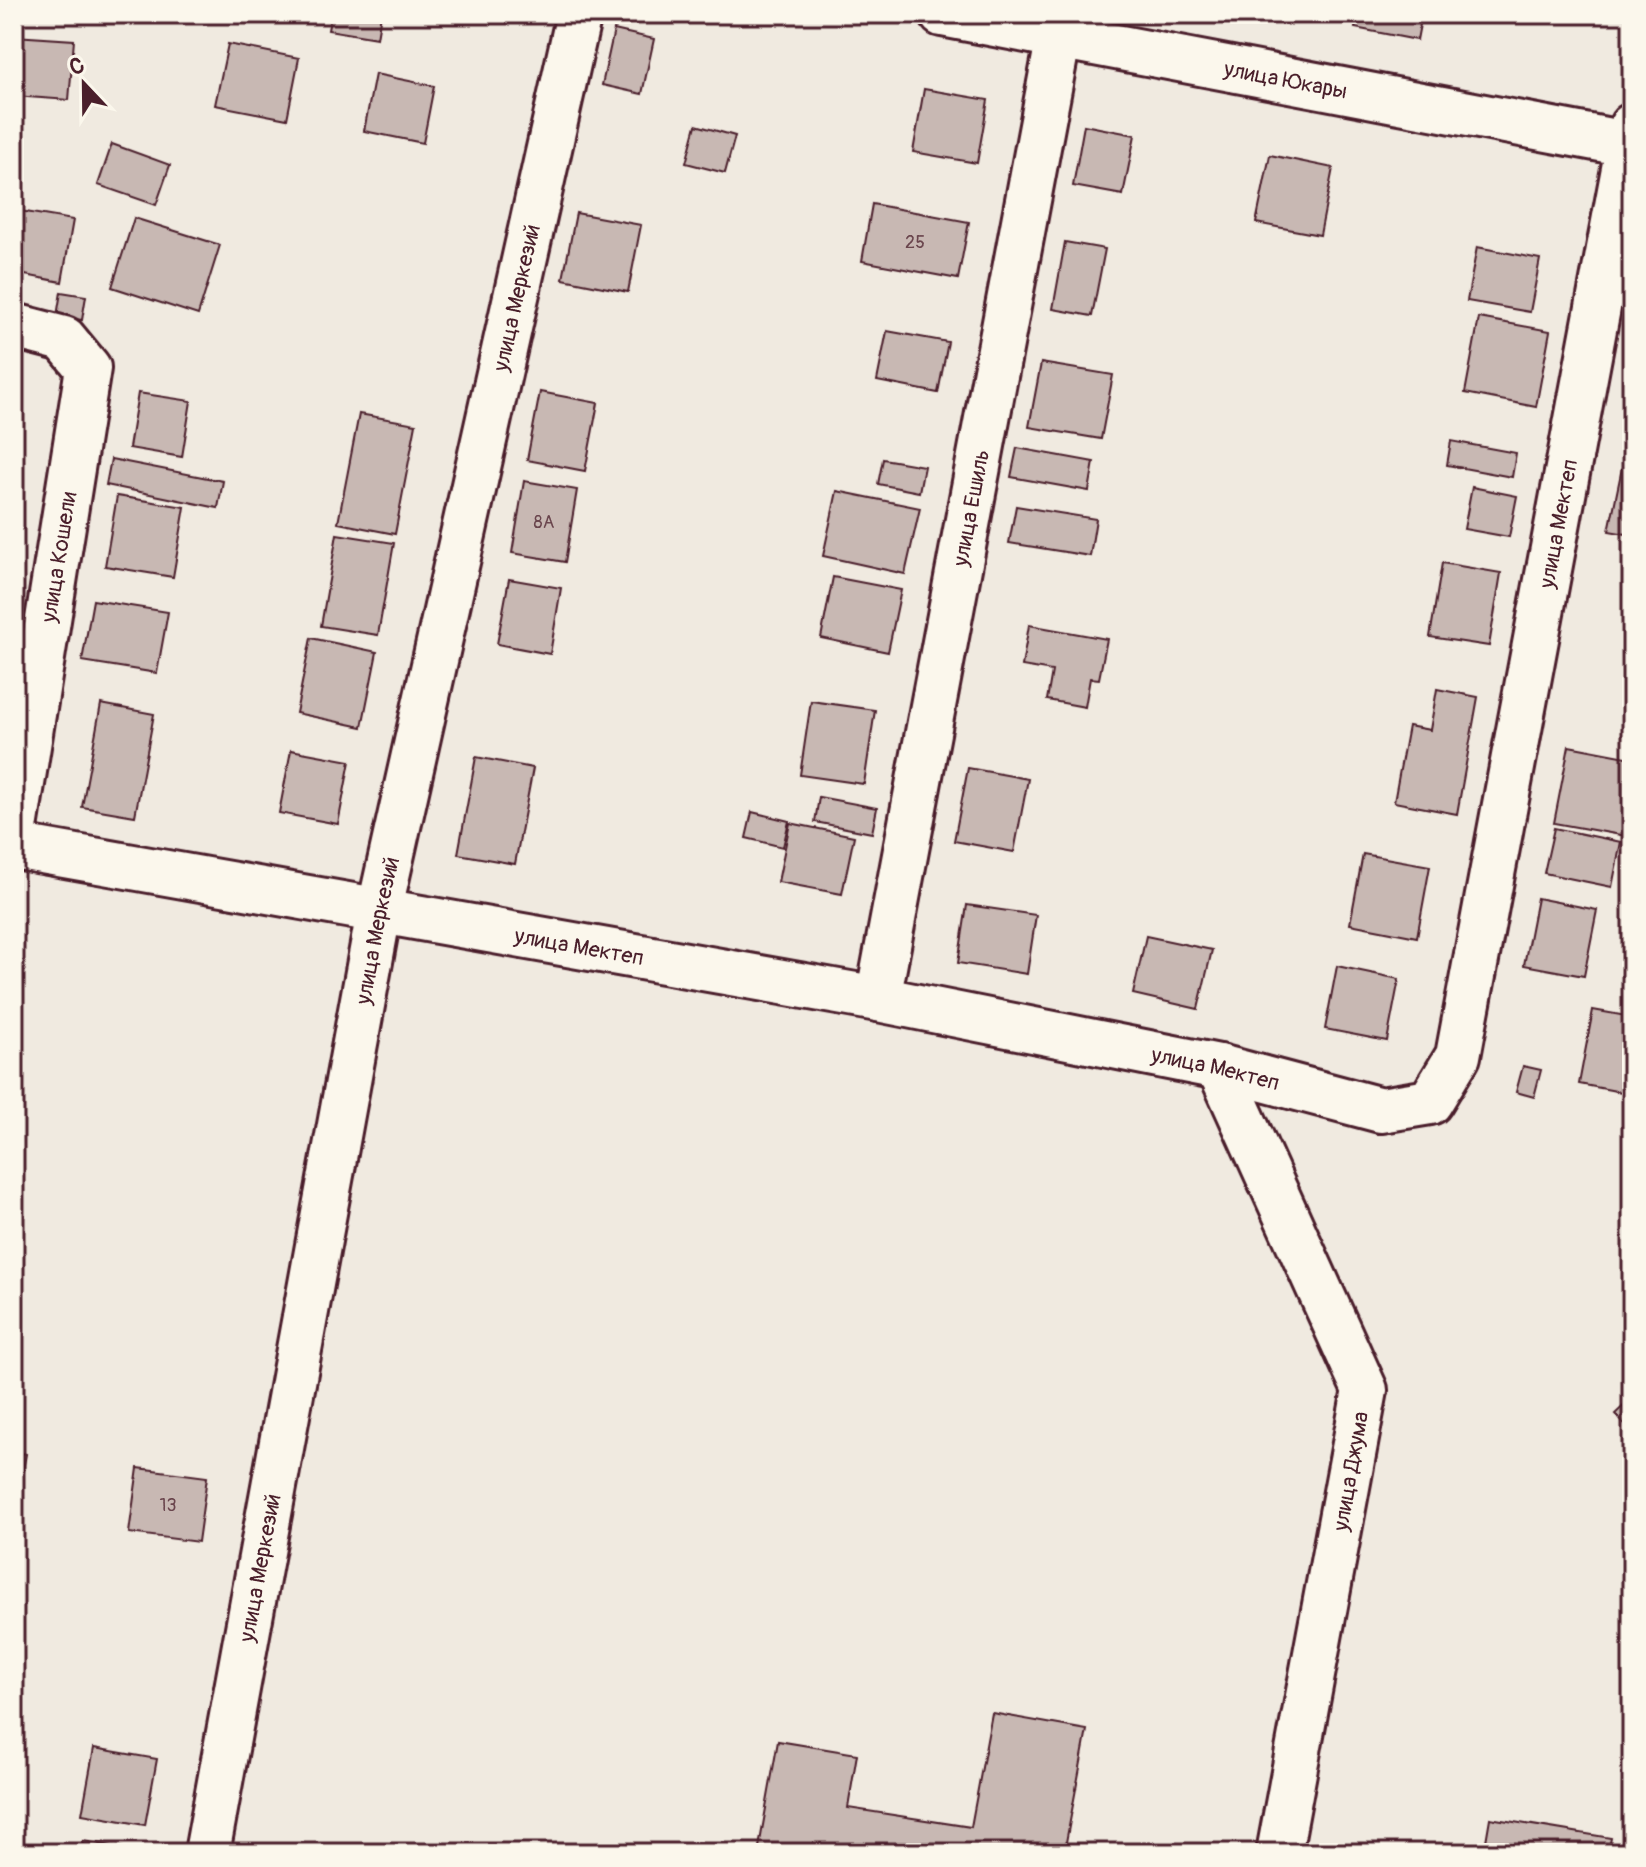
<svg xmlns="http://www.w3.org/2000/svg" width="1646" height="1867" viewBox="0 0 1646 1867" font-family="Pangolin,sans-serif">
<rect width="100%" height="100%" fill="#f0eae0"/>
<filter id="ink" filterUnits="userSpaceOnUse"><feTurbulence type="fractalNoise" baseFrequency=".0125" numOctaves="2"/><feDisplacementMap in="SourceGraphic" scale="16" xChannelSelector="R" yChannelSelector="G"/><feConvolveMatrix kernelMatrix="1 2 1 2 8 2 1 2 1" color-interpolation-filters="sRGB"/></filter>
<g filter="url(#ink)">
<!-- building -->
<g fill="#c8b8b3" stroke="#4a1f2b" stroke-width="2">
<path d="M331,14h50l-4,24 -49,-8z"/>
<path d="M1358,14h64l-5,26 -62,-12z"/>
<path d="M614,30l40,9 -12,55 -40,-9z"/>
<path d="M14,36l60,4 -5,60 -55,-4z"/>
<path d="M228,44l71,14 -12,61 -72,-14z"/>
<path d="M375,74l59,12 -11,57 -59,-12z"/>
<path d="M924,89l64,11 -11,63 -64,-11z"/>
<path d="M696,125l39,11 -10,37 -39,-10z"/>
<path d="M1084,125l51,10 -12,60 -50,-9z"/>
<path d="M112,144l58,21 -14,40 -58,-20z"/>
<path d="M1270,155l63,13 -13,67 -64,-12z"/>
<path d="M872,204l97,18 -11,57 -96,-18z"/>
<path d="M14,210l59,10 -11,62 -48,-9z"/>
<path d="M576,213l65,12 -13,67 -65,-13z"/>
<path d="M134,218l86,27 -22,70 -86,-28z"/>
<path d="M1065,242l40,7 -13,67 -39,-7z"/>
<path d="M1477,247l63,12 -10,53 -63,-11z"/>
<path d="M61,292l25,4 -4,24 -25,-4z"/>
<path d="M1479,318l71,13 -14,76 -71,-14z"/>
<path d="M887,331l61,11 -10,51 -61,-12z"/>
<path d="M1041,363l72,12 -12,64 -72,-12z"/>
<path d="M540,392l58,11 -13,68 -58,-11z"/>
<path d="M138,393l53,8 -9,56 -53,-9z"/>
<path d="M359,414l57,10 -21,110 -57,-11z"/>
<path d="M1451,441l65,12 -4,24 -65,-12z"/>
<path d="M1017,448l77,14 -5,29 -78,-14z"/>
<path d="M111,459l112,22 -5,27 -112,-23z"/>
<path d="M883,459l41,7 -5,26 -41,-8z"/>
<path d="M1622,468l10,2v65l-23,-4z"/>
<path d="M524,481l53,9 -12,72 -53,-9z"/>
<path d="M1472,487l45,9 -8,41 -45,-8z"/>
<path d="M837,491l83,17 -15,66 -82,-18z"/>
<path d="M117,496l68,11 -12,70 -68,-11z"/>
<path d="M1016,506l80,13 -6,37 -81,-13z"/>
<path d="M337,534l57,9 -16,92 -57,-9z"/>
<path d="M1442,563l59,10 -12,73 -59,-9z"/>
<path d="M833,577l68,13 -13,62 -67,-14z"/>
<path d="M509,579l52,9 -11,66 -53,-10z"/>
<path d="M93,600l75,12 -11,61 -75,-12z"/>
<path d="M1029,625l78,14 -8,40 -9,-1 -5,29 -38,-7 5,-29 -30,-5z"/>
<path d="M311,638l66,14 -15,75 -66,-14z"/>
<path d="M1437,689l41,8 -21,117 -63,-12 14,-76 22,4z"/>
<path d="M811,701l64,9 -11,74 -64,-9z"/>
<path d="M101,704l53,10 -19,102 -53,-9z"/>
<path d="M1569,746l63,12v79l-78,-14z"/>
<path d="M291,750l59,11 -12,63 -59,-11z"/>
<path d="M476,757l57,11 -18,96 -57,-10z"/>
<path d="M968,768l60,11 -14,73 -60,-11z"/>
<path d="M819,797l58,11 -5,25 -57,-11z"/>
<path d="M752,812l37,9 -6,26 -37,-9z"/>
<path d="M790,823l64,13 -12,58 -64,-12z"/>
<path d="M1554,828l67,14 -9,45 -68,-14z"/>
<path d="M1363,854l67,12 -13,71 -67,-13z"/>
<path d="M1537,898l60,12 -13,66 -60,-11z"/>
<path d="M967,905l69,10 -9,59 -69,-11z"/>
<path d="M1146,936l66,14 -14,59 -65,-15z"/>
<path d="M1337,966l62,13 -12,62 -62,-12z"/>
<path d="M1593,1010l39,7v77l-53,-10z"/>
<path d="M1523,1066l18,4 -7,27 -18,-5z"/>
<path d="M1632,1398v35l-17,-19z"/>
<path d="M14,1451l12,3 -12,62z"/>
<path d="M138,1468l69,9 -9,65 -69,-9z"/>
<path d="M992,1713l95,17 -23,123h-306l20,-112 79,13 -9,54 123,19z"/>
<path d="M94,1748l63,11 -12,66 -63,-11z"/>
<path d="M1490,1818l121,20 -3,15h-124z"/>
<path d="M83,1841l59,10v2h-61z"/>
</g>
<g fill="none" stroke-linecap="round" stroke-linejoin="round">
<defs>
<g id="minor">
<path id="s1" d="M942,14l690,131"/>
<path d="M14,326l50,13 24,29 -74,466"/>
<path id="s2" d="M14,846l864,153 341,68 162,43 49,-8 28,-46 174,-930"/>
<path id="s3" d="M878,999l185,-985"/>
<path d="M1219,1067l146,323 -86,463"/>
<path id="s4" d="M207,1853l172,-941 200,-898"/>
</g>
</defs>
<!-- minor casing -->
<use href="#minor" stroke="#4a1f2b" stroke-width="50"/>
<!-- minor -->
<use href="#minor" stroke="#fbf7ec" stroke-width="44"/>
</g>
</g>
<g text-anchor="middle" stroke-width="7" stroke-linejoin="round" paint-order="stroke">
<!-- number labels -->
<g font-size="18" fill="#6a454d">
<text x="915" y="248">25</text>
<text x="544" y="528">8А</text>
<text x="168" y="1511">13</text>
</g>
<!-- street labels -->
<g font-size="22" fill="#4a1f2b" stroke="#fbf7ec">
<text dy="8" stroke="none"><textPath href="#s1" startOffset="350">улица Юкары</textPath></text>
<text dy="8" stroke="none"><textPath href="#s4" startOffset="1586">улица Меркезий</textPath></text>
<text dy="8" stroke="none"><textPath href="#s3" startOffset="500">улица Ешиль</textPath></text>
<text dy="8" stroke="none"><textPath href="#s2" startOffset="2038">улица Мектеп</textPath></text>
<text transform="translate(58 557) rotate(-81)" y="8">улица Кошели</text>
<text dy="8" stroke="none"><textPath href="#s4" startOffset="938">улица Меркезий</textPath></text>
<text dy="8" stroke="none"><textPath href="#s2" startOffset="574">улица Мектеп</textPath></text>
<text dy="8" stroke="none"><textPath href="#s2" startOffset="1222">улица Мектеп</textPath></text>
<text transform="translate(1350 1471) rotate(-80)" y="8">улица Джума</text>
<text dy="8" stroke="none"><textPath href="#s4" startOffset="290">улица Меркезий</textPath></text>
</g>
</g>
<!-- margin -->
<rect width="1646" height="1867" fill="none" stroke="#fbf7ec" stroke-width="48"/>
<rect x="24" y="24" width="1598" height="1819" fill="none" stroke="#4a1f2b" stroke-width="3" filter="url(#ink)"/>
<!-- north arrow -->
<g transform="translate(84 84) rotate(338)" stroke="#fbf7ec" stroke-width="6" paint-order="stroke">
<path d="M0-6L14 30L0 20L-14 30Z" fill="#4a1f2b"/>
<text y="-12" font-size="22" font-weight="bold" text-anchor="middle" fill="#4a1f2b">С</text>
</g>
</svg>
